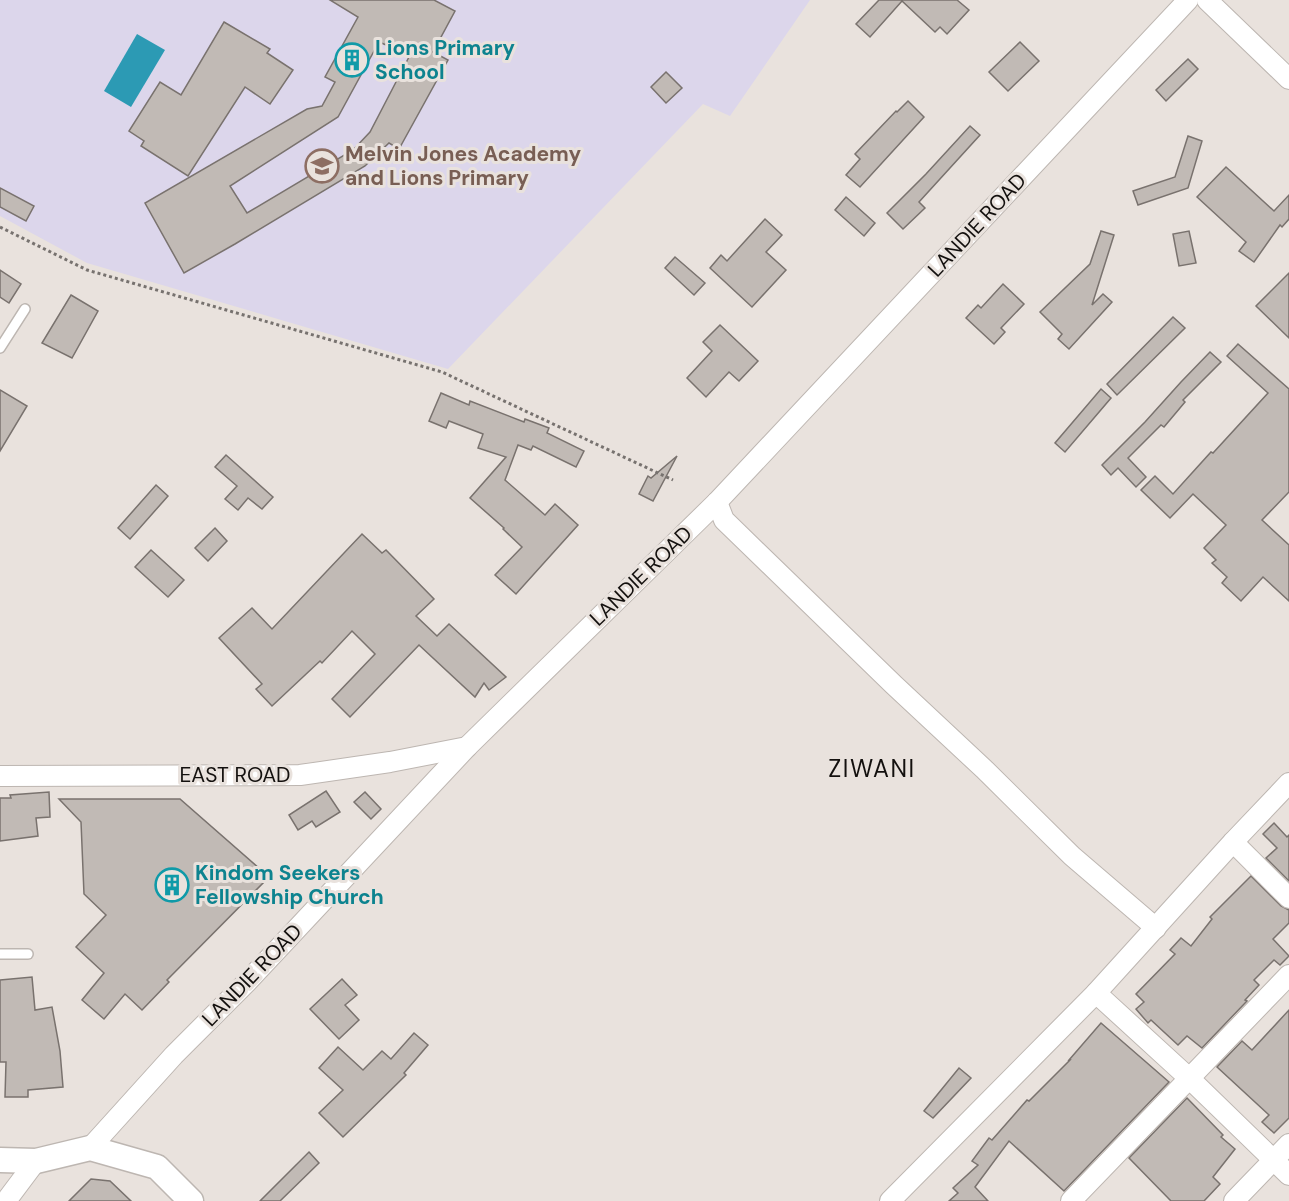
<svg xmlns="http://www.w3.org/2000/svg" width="1289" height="1201" viewBox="0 0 1289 1201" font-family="'DM Sans',sans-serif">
<rect width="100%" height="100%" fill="#e9e2dd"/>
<!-- education -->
<path fill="#dcd6eb" d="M0,0h810l-80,116 -27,-12 -255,265 -361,-106 -87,-47z"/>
<!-- water -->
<path fill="#2c9ab4" d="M137,34l28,16 -34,57 -27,-16z"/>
<!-- building -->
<g fill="#c1bab5" stroke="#79726e" stroke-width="1.5" fill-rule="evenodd">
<path d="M330,0h104l21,11 -22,41 15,8 -49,89 -10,-6 -24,23 -130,78 -51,29 -39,-70 162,-94 15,-3 13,-24 -10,-5 33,-60zM379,42l31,13 -40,77 -17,18 -106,63 -17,-27 108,-69z"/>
<path d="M879,0h78l12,10 -22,24 -7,-7 -5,5 -33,-31 -32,36 -14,-13z"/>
<path d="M224,22l46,27 -3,4 26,17 -23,34 -25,-17 -57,89 -47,-30 3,-5 -15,-10 31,-49 21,13z"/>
<path d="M1020,42l19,19 -31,30 -19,-19z"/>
<path d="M1188,59l10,10 -32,32 -10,-11z"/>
<path d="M666,72l16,16 -16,15 -15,-16z"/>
<path d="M908,101l16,16 -64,70 -14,-12 14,-16 -5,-5 41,-43 1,1z"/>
<path d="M970,126l10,9 -61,67 6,6 -22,21 -16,-16 39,-39z"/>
<path d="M1188,136l14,5 -14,47 -50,17 -5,-14 42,-14z"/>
<path d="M1226,167l48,44 15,-16v24l-7,8 -2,-2 -26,37 -15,-11 7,-9 -49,-45z"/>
<path d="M0,188l34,18 -8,15 -26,-14z"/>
<path d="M846,197l29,26 -11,13 -29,-26z"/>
<path d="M765,219l17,16 -16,17 20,18 -34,37 -42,-39 11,-13 6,6z"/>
<path d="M1101,231l13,4 -22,70 11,-11 9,8 -43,47 -11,-10 4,-5 -22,-22 50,-48z"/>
<path d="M1189,231l7,32 -17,3 -6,-32z"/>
<path d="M675,257l30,26 -11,12 -29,-27z"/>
<path d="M0,270l21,14 -12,19 -9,-6z"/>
<path d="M1289,273v65l-33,-32z"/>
<path d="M1003,284l21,20 -23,24 4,4 -11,12 -28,-26 12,-13 3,3z"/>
<path d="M71,295l27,16 -26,47 -30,-15z"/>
<path d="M1173,317l12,11 -68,67 -10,-11z"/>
<path d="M720,325l38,36 -19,20 -10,-9 -23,25 -19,-19 25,-27 -9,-9z"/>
<path d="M1238,344l51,45v103l-27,28 27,25v56l-26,-24 -22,24 -19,-18 5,-6 -15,-14 4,-3 -12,-12 22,-23 -33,-31 -23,24 -29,-28 14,-14 18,18 38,-42 2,1 55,-60 -41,-37z"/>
<path d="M1210,352l11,10 -38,38 2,2 -21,25 -3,-2 -33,33 18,19 -10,10 -18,-19 -7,7 -9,-10 43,-43 36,-40z"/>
<path d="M1101,389l10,9 -46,54 -10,-9z"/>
<path d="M0,390l27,16 -27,45z"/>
<path d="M441,393l28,12 1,-4 54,21 1,-3 24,9 -2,5 37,18 -8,16 -43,-21 -2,4 -13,-5 -13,35 40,35 10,-11 23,21 -62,69 -21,-19 27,-28 -19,-18 1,-1 -34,-30 36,-41 -28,-9 5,-14 -34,-13 -3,7 -17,-7z"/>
<path d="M226,455l47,42 -11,12 -14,-11 -10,12 -13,-11 12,-13 -22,-19z"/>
<path d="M677,456l-24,45 -14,-7 9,-18 3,2z"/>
<path d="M156,485l12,11 -38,43 -12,-11z"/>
<path d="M215,528l12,13 -19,20 -13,-13z"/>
<path d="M362,534l20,19 4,-3 48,49 -18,17 21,20 12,-12 57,53 -17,13 -5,-7 -9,14 -56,-52 -69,72 -18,-18 43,-45 -23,-23 -30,32 -2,-2 -48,45 -16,-17 6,-5 -43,-46 33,-30 20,21z"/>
<path d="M151,550l33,30 -16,17 -33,-30z"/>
<path d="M326,791l14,21 -24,15 -4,-6 -14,9 -9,-15z"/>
<path d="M49,792l1,25 -14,1 2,18 -38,5v-43h11l-1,-3z"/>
<path d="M365,792l16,17 -10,10 -17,-17z"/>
<path d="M59,799h121l89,78 -102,103 2,2 -27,28 -17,-16 -21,25 -22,-19 22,-27 -28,-26 30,-32 -22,-21 -3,-72z"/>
<path d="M1274,823l13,14 2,-2v46l-23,-23 11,-10 -14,-14z"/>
<path d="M1251,876l30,30 8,4v13l-16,16 16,17 -9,9 -6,-5 -20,20 5,5 -14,15 2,1 -45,47 -15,-12 -9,9 -27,-25 -3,3 -12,-14 8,-7 -8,-8 39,-40 -5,-4 11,-12 10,8 21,-27 -2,-2z"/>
<path d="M32,977l3,33 17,-3 8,44 3,36 -35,3v7h-23l1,-35h-6v-82z"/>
<path d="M342,979l15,16 -12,10 14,15 -20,19 -29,-30z"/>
<path d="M1289,1010v108l-15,15 -12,-11 7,-7 -52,-48 25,-26 10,9z"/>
<path d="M1101,1023l68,59 -105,109 -55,-50 -34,46 13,14h-39l9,-8 -5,-5 25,-23 -6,-4 17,-23 3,2 35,-40 2,1 41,-41h-1z"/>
<path d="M414,1033l14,12 -24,28 2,2 -63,62 -24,-24 24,-23 -24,-22 19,-21 25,23 19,-19 9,8z"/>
<path d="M959,1068l12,10 -38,40 -9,-7z"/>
<path d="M1187,1098l36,37 -2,2 14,12 -22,28 7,7 -16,17h-33l-42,-43z"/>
<path d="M309,1152l10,11 -39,38h-20z"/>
<path d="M91,1179l19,2 21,20h-62z"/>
</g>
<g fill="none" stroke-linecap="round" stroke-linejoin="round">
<defs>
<g id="service">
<path d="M0,348l25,-39"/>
<path d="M0,954h28"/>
</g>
<g id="minor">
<path d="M1207,0l82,79"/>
<path d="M717,502l7,18 170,165 90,84 88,87 84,72"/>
<path d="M0,776l300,-1 90,-13 77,-15"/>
<path d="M1233,842l56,56"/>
<path d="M1096,993l93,85 100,97"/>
<path d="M90,1148l84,-93 73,-73 220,-235 250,-245 471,-502"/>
<path d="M6,1201l30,-40"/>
<path d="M890,1201l206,-208 137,-151 56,-59"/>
<path d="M1071,1201l218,-226"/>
<path d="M1234,1201l55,-57"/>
</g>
<path id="tertiary" d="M0,1160l36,1 54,-13 67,19 34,34"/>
</defs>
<!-- service casing -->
<use href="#service" stroke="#bdb6b1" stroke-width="12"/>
<!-- minor casing -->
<use href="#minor" stroke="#bdb6b1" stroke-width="22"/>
<!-- tertiary casing -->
<use href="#tertiary" stroke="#bdb6b1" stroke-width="27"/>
<!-- path -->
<path stroke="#77726f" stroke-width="3" stroke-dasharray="3 3" stroke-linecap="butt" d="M0,227l87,43 355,102 231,108"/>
<!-- service -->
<use href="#service" stroke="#fff" stroke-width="9"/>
<!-- minor -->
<use href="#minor" stroke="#fff" stroke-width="20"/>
<!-- tertiary -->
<use href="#tertiary" stroke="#fff" stroke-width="24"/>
</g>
<!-- icons -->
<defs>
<symbol id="building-ring" viewBox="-11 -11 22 22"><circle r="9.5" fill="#e9e2dd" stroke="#0f9aa8" stroke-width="1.5"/><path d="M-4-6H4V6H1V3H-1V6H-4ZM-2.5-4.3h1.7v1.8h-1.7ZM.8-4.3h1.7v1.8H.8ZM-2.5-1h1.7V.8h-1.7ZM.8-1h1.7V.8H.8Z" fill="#0f9aa8"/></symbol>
<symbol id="school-ring" viewBox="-11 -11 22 22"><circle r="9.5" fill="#e9e2dd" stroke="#8d6e63" stroke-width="1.5"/><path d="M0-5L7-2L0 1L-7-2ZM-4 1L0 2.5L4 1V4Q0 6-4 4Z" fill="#8d6e63"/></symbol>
</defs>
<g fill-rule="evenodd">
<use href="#building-ring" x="333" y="41" width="38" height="38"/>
<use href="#school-ring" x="303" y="147" width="38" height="38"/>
<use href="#building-ring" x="153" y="866" width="38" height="38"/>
</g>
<g text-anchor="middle" stroke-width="6" stroke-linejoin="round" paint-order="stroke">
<!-- culture labels -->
<g font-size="21" font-weight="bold" fill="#0d838f" stroke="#e9e2dd" text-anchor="start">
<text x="375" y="55">Lions Primary<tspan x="375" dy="24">School</tspan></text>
<text x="195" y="880">Kindom Seekers<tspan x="195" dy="24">Fellowship Church</tspan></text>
</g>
<!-- education labels -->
<g font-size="21" font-weight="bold" fill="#785e54" stroke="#e9e2dd" text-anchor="start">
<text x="345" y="161">Melvin Jones Academy<tspan x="345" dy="24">and Lions Primary</tspan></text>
</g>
<!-- street labels -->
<g font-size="21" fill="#13100e" stroke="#e9e2dd">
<text transform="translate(977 225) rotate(-47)" y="7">LANDIE ROAD</text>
<text transform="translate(641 576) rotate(-44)" y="7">LANDIE ROAD</text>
<text x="235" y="782">EAST ROAD</text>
<text transform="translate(252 975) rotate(-46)" y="7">LANDIE ROAD</text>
</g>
<!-- quarter labels -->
<g font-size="24" letter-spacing="1.5" fill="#13100e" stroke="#e9e2dd">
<text x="872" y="777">ZIWANI</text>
</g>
</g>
</svg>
